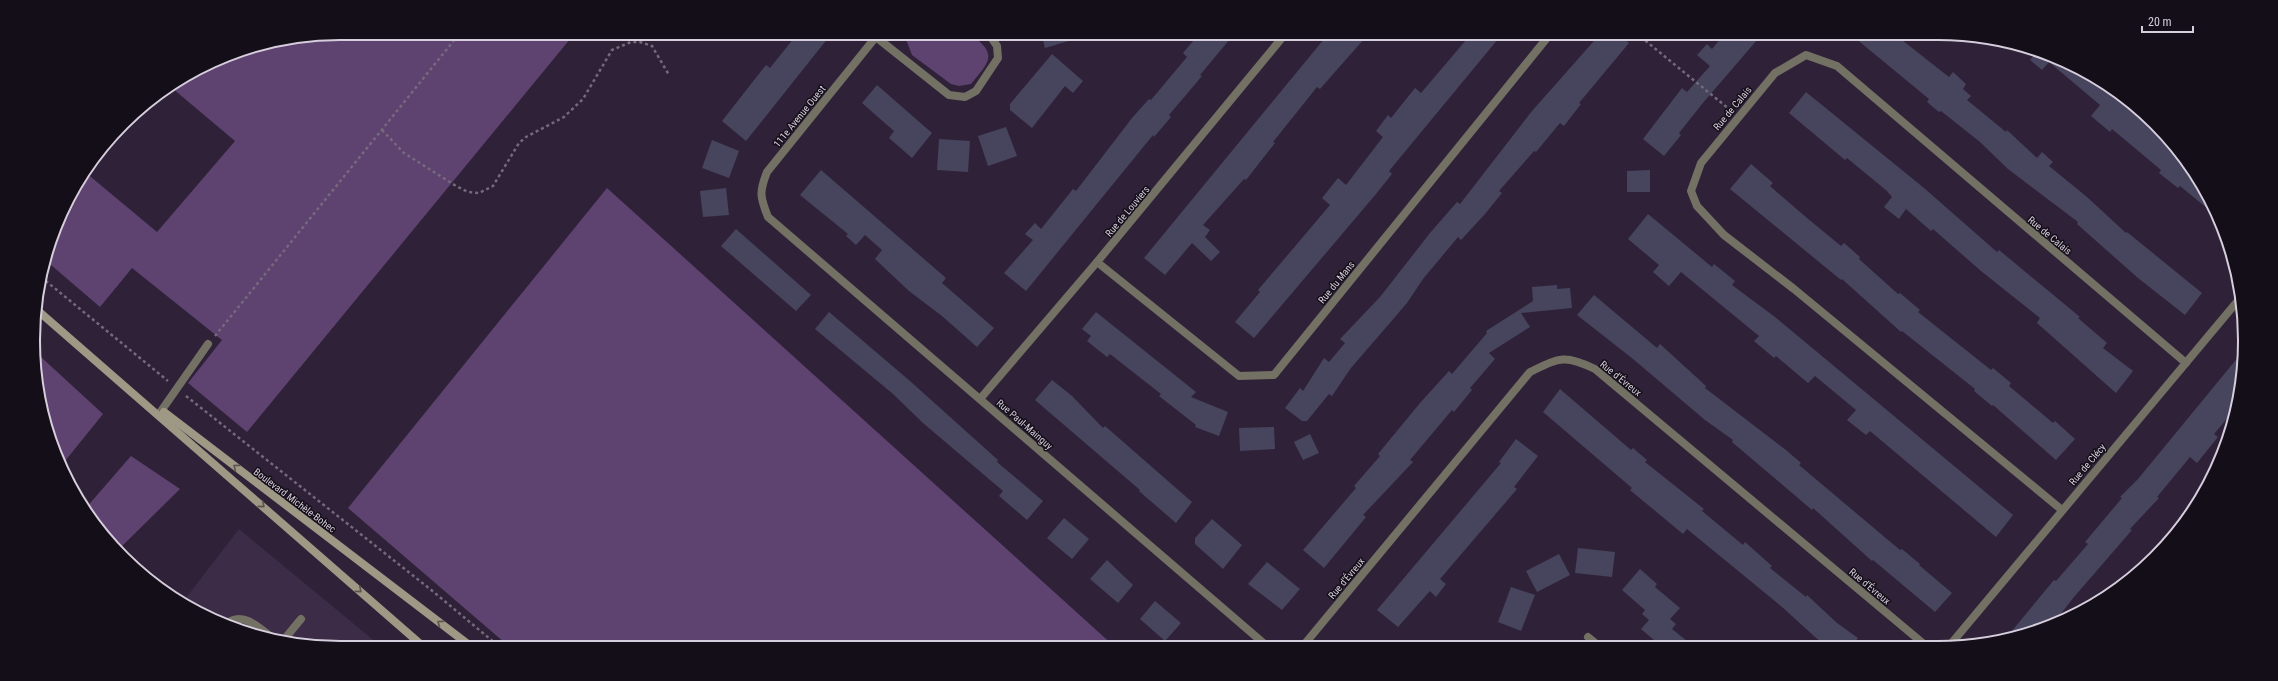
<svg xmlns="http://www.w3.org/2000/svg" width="2278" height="681" viewBox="0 0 2278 681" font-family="'Roboto Condensed',sans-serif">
<rect width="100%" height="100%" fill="#2f2238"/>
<!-- built -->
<path fill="#3c2c47" d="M239,529l144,119h-43l-59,-6 -58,-17 -41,-22z"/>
<!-- green -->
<g fill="#5e4270">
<path d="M340,33h235l-328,399 -59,-49 34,-43 -90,-72 -32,39 -56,-48 21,-55 20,-32 72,60 78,-91 -63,-53 51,-32 58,-17z"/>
<path d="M969,33c28,21 23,26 2,51l-12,2 -8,-2 -39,-29 -8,-21z"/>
<path d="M607,188l508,459 -604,1 -163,-140z"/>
<path d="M41,357l62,57 -42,52 -17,-46 -6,-59z"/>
<path d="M131,456l49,33 -61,60 -23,-21 -11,-19z"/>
</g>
<!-- building -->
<g fill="#47445e">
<path d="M798,33h34l-86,108 -24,-20 44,-56 4,3z"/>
<path d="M1041,33h40l1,4 -37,11z"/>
<path d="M1200,33h35l-35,42 2,1 -33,39 2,2 -17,20 -1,-2 -127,156 -22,-18 29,-33 -8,-6 10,-11 6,6 32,-40 3,2 56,-73 17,-19 2,1 36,-43 -4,-4z"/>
<path d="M1329,33h28l7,6 -44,50 -3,-2 -44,55 2,1 -29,37 -2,-1 -41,46 7,5 -5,7 15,15 -9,9 -19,-18 -27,32 -21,-17z"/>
<path d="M1472,33h31l-114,138 3,3 -16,20 -122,144 -19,-16 25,-30 -2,-2 72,-85 -8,-7 16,-20 8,7 37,-48 -7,-6 12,-16 3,3 24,-30 6,5z"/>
<path d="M1601,33h17l11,10 -50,60 2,1 -17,22 -4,-3 -24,29 -2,-1 -35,40 3,2 -17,21 -24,26 -3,-3 -35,42 -16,24 -56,65 -19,28 -3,-2 -22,27h-5l-17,-13 15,-20 3,3 21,-33 5,4 16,-19 -5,-4 40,-42 50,-64 27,-31 3,2 72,-93z"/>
<path d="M1725,33h38l-61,71 -23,29 2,2 -17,21 -21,-17 39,-51 5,4 23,-26 -13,-11 10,-11 5,5z"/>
<path d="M1849,33h44l56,44 4,-5 13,12 -3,5 8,7 -4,4 39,32 1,-2 30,28 5,-6 11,10 -4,4 38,31 39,36 1,-1 75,61 -17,22 -47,-37 -61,-54 1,-2 -70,-53 -28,-27 -39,-31 -2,1 -12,-10 2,-3z"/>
<path d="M2037,51l18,5 36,20 -1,1 82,67 21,25 26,49 -39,-32 -2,2 -19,-15 2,-3 -49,-41 -2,3 -19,-16 9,-11 -51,-43 -7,8 -12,-10z"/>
<path d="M1052,54l31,27 -10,12 -8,-7 -33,42 -22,-18v-6z"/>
<path d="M877,85l55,48 -20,25 -23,-20 5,-7 -32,-28z"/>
<path d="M1806,92l118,96 73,64 2,-2 81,67 -2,1 29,25 -4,5 30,23 -17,22 -79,-70 3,-5 -59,-47 -48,-42 -2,2 -25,-22 -7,10 -15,-12 8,-10 -5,-6 -40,-33 -2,2 -56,-47z"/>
<path d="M1006,127l11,29 -29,10 -10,-30z"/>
<path d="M939,139l31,2 -2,31 -31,-2z"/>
<path d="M712,140l27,11 -10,27 -27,-10z"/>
<path d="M1751,164l22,19 -3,3 37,32 34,28 3,-3 16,14 -1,2 39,35 2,-1 20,17 -2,2 73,58 2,-2 18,15 -2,3 44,37 2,-2 20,18 -19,21 -63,-55 -1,1 -18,-15 1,-2 -73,-58 -1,1 -59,-53 -1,1 -111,-91z"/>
<path d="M821,170l125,108 -4,5 52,45 -17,19 -35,-31 -33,-25 -34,-32 7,-9 -17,-15 -9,10 -10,-9 2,-2 -48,-39z"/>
<path d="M1650,170v22h-23v-21z"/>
<path d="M726,188l3,27 -26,2 -3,-26z"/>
<path d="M1648,214l64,53 2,-3 21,17 -3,4 43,32 238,198 -17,22 -126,-106 -4,4 -19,-15 9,-10 -41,-34 -7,7 -32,-27 -2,2 -20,-17 5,-5 -78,-64 -12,14 -16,-14 6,-7 -31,-26z"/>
<path d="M736,229l75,66 -15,16 -75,-65z"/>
<path d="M1557,285v4l13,-1 2,20 -51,5 9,14 -41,26 6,6 -25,29 2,2 -18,22 -2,-2 -42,50 3,2 -50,53 3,2 -42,51 -21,-18 53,-62 -2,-2 26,-30 -2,-2 42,-51 29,-32 3,3 35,-41 -1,-2 47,-30 -1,-14z"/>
<path d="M1594,295l63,53 3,-4 46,42 -1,2 81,62 15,13 -2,2 101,85 2,-1 18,15 -1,1 33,28 -17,19 -62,-52 -1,1 -59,-53 -1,2 -80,-68 1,-2 -28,-20 -72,-61 -56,-44z"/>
<path d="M829,312l81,69 88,79 -1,2 46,39 -16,19 -28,-24 4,-5 -80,-68 -30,-29 -78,-65z"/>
<path d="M1096,312l100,80 -5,5 37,15 -9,24 -24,-9 1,-2 -37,-29 2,-2 -51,-40 -3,3 -20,-16 4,-5 -9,-7z"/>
<path d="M2244,350l-5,50 -3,8 -22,26 4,3 -21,26 -7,-6 -33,40 2,1 -29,31 2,1 -58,67 -22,28 -46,13 48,-58 2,1 32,-37 -3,-2 37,-44 -2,-1 18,-18z"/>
<path d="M1052,380l20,16 31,32 2,-2 87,76 -16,21 -37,-32 1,-1 -105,-90z"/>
<path d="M1560,389l71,61 2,-2 14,12 -2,2 59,47 -2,2 41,34 2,-3 27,24 -2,2 36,29 1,-2 30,28 21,15 -6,8h-27l-43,-39 -95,-78 -4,5 -53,-44 2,-2 -89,-76z"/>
<path d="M1274,427l1,22 -35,2 -1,-23z"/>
<path d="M1310,434l9,19 -16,7 -9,-18z"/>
<path d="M1516,439l22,17 -24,31 3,2 -77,90 6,5 -10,13 -6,-6 -32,36 -21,-17 124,-147 -2,-1z"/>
<path d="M1064,518l25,21 -17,20 -25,-21z"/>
<path d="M1212,519l30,26 -19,24 -28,-25v-6z"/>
<path d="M1578,548l37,4 -3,25 -37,-4z"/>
<path d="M1559,554l11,21 -33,17 -11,-21z"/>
<path d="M1107,560l26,25 -15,18 -28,-24z"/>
<path d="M1267,562l33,27 -18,21 -34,-26z"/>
<path d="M1640,569l17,15 -2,3 25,21 -10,11 6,5 -4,5 21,17h-32l-20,-17 8,-9 -7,-6 3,-4 -23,-20z"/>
<path d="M1511,587l24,8 -14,36 -23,-9z"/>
<path d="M1155,601l26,22 -16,18 -25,-22z"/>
</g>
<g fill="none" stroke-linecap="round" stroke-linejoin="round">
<!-- path -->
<g stroke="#756a7d" stroke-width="2.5" stroke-dasharray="3 3" stroke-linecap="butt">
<path d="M1636,33l93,76"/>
<path d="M382,130l22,23 52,33 12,6 11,1 14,-7 26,-43 7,-6 38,-20 19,-18 29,-49 19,-8h9l12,4 17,29"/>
<path d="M41,277l127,104"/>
<path d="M215,336l245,-303"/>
<path d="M186,396l244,193 71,59"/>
</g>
<!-- lane -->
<g stroke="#737064" stroke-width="8">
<path d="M159,414l49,-70"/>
<path d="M225,625c18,-16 35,4 50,15"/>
<path d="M282,642l19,-23"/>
</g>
<!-- street -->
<g stroke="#737064" stroke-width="8">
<path d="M879,33l-112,139c-8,20 -7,25 1,45l500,430"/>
<path d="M876,37l73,58 16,2 11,-6 22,-33 -1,-12 -9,-13"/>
<path d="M1097,262l142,114 35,-1 277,-342"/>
<path d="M980,399l117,-137 189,-229"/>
<path d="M2062,510l-268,-221 -70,-54 -27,-29 -6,-15 10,-28 74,-90 31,-18 31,11 349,297"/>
<path d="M1588,637l11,9"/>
<path d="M1950,645l291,-348"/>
<path d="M1303,646l227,-274c29,-14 34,-18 65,-3l330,276"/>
</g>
<!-- secondary -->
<g stroke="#9e9985" stroke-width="8">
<path d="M36,309l389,339"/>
<path d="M164,412l309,236"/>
</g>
</g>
<!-- one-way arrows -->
<defs><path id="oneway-chevron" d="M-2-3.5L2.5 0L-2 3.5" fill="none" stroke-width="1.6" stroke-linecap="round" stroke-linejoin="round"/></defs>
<g stroke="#59544e">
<use href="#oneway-chevron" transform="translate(236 467) rotate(-143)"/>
<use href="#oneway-chevron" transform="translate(262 505) rotate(41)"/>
<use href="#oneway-chevron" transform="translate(359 590) rotate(41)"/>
<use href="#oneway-chevron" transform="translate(440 623) rotate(-143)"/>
</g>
<g text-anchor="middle" stroke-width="3" stroke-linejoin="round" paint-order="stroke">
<!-- street labels -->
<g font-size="10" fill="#d6cedc" stroke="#140e18">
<text transform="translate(1732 108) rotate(-50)" y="4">Rue de Calais</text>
<text transform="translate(799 116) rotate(-51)" y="4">111e Avenue Ouest</text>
<text transform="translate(1127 211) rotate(-50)" y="4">Rue de Louviers</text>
<text transform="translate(2050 235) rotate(40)" y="4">Rue de Calais</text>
<text transform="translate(1336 282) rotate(-51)" y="4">Rue du Mans</text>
<text transform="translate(1621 378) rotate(39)" y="4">Rue d'Évreux</text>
<text transform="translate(1025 424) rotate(41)" y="4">Rue Paul-Mainguy</text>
<text transform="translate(2087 464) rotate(-50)" y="4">Rue de Clécy</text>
<text transform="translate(295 500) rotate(37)" y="4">Boulevard Michèle-Bohec</text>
<text transform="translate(1346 578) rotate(-50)" y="4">Rue d'Évreux</text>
<text transform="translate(1870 586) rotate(40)" y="4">Rue d'Évreux</text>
</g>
</g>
<!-- crop -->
<path d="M0 0H2278V681H0ZM340 40H1938A300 300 0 0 1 2238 340V341A300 300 0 0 1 1938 641H340A300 300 0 0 1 40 341V340A300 300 0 0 1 340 40Z" fill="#140e18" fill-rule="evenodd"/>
<path fill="none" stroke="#d6cedc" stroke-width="2" d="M340 40H1938A300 300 0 0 1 2238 340V341A300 300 0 0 1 1938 641H340A300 300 0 0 1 40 341V340A300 300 0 0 1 340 40Z"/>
<!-- scale -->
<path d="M2142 26v6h51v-6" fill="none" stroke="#d6cedc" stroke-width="2"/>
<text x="2148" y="26" font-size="12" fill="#d6cedc" stroke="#140e18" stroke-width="3" paint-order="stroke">20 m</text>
</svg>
